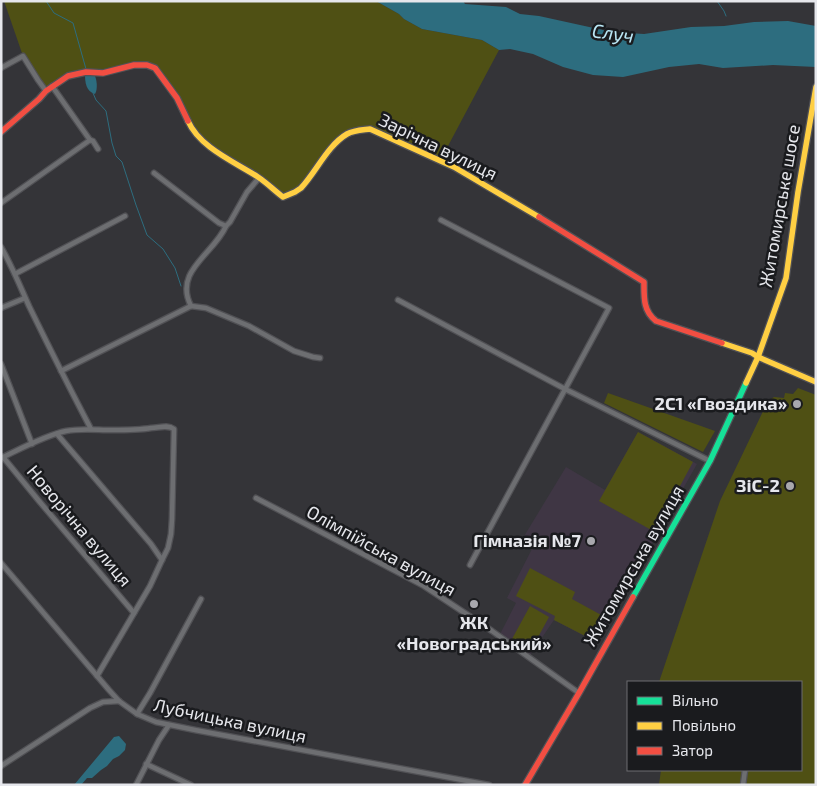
<svg xmlns="http://www.w3.org/2000/svg" width="817" height="786" viewBox="0 0 817 786" font-family="'Exo 2',sans-serif">
<rect width="100%" height="100%" fill="#343438"/>
<!-- education -->
<path fill="#3f3644" d="M638,432l59,32 -101,178 -42,-22 -24,35 -30,-21 16,-31 -9,-5 27,-53 -11,-7 43,-71 39,23z"/>
<!-- green -->
<g fill="#4f5014">
<path d="M4,1h372l23,13 5,5 18,10 60,11 17,10 -59,111 -70,-32 -28,8 -42,53 -17,7 -54,-37 -37,-30 -31,-55 -14,-10 -44,8h-28l-29,18 -23,-35z"/>
<path d="M798,388l18,7v390h-157l2,-15h140v-88h-142l61,-181 48,-100 6,-4 10,1 1,-5 8,1z"/>
<path d="M608,393l107,38 -12,21 -99,-49z"/>
<path d="M638,432l55,30 -38,70 -56,-31z"/>
<path d="M530,568l45,24 -3,7 31,17 -12,23 -37,-19 1,-4 -39,-20z"/>
<path d="M530,606l19,11 -18,33 -19,-11z"/>
</g>
<!-- water -->
<g fill="#2d6d7f">
<path d="M376,1h87l2,3 41,3 14,7 19,2 73,16 32,2 47,-7 33,-1 30,-4 34,-1 28,5v41l-43,-2 -50,3 -24,-4 -30,3 -46,10 -30,-2 -30,-8 -30,-13 -23,-5 -11,1 -17,-10 -60,-11 -18,-10 -5,-5z"/>
<path d="M85,74h9c3,5 4,15 1,20 -9,-3 -10,-11 -10,-20z"/>
<path d="M119,736l7,8 -1,6 -6,6 -6,3 -6,7 -6,4 -9,8h-5l-6,7h-7l40,-48z"/>
</g>
<g fill="none" stroke-linecap="round" stroke-linejoin="round">
<!-- stream -->
<g stroke="#2d6d7f" stroke-width="1">
<path d="M46,1l8,12 19,10 13,46"/>
<path d="M717,1l7,10 2,5"/>
<path d="M93,93l3,7 10,11 6,32 4,13 6,6 14,43 11,30 16,14 12,19 6,18"/>
</g>
<defs>
<g id="street">
<path d="M1,68l22,-12 15,24 8,11"/>
<path d="M52,86l38,54"/>
<path d="M154,173l65,50 7,3 4,-4 17,-30 12,-14"/>
<path d="M1,203l89,-63 3,1 5,8"/>
<path d="M441,220l168,88 -139,257"/>
<path d="M1,247c11,19 19,39 28,59 20,41 41,83 62,123"/>
<path d="M15,274l110,-58"/>
<path d="M398,300l167,89 145,72"/>
<path d="M191,306c-18,-35 23,-52 35,-80"/>
<path d="M1,308l24,-10"/>
<path d="M1,364l31,80"/>
<path d="M61,371l130,-65 15,2 43,18 45,25 19,6 7,1"/>
<path d="M57,434l94,110 11,16"/>
<path d="M3,457l36,44 95,112"/>
<path d="M1,458c19,-9 45,-23 65,-27 15,-3 31,-1 46,-1 13,0 27,0 39,-2 8,0 16,-4 23,1l-2,90 -1,15 -3,14 -6,12 -12,26 -53,90"/>
<path d="M256,498l168,88 68,45 87,62"/>
<path d="M1,563l108,127 10,11 18,13 19,8 39,8 294,55"/>
<path d="M137,714l13,-21 51,-94"/>
<path d="M146,764l45,21"/>
<path d="M1,766l89,-58 13,-6 16,-1"/>
<path d="M136,785l23,-45 10,-15"/>
<path d="M743,785l2,-15"/>
</g>
<path id="fast" d="M633,597l77,-136 36,-78"/>
<g id="slow">
<path d="M188,121c12,27 47,41 70,56 9,6 17,14 25,20l12,-5 6,-4c15,-16 27,-43 46,-54 7,-4 15,-4 23,-5l84,38 85,50"/>
<path d="M722,343l30,10 6,4 58,25"/>
<path d="M746,383l12,-26 28,-79 12,-86 18,-105"/>
</g>
<g id="jam">
<path d="M1,132l38,-33 7,-8 22,-15 18,-4 17,1 31,-8h13l8,3 22,30 11,23"/>
<path d="M539,217l105,65c0,15 -1,29 12,39l66,22"/>
<path d="M525,785l54,-92 54,-96"/>
</g>
</defs>
<!-- street casing -->
<use href="#street" stroke="#515155" stroke-width="7"/>
<!-- fast casing -->
<use href="#fast" stroke="#515155" stroke-width="8"/>
<!-- slow casing -->
<use href="#slow" stroke="#515155" stroke-width="8"/>
<!-- jam casing -->
<use href="#jam" stroke="#515155" stroke-width="8"/>
<!-- street -->
<use href="#street" stroke="#6d6e71" stroke-width="4.5"/>
<!-- fast -->
<use href="#fast" stroke="#16e098" stroke-width="5.5"/>
<!-- slow -->
<use href="#slow" stroke="#ffcf43" stroke-width="5.5"/>
<!-- jam -->
<use href="#jam" stroke="#f24e42" stroke-width="5.5"/>
</g>
<!-- markers -->
<g fill="#a8a8ad" stroke="#1a1b1e" stroke-width="2">
<circle cx="797" cy="404" r="5"/>
<circle cx="790" cy="486" r="5"/>
<circle cx="591" cy="541" r="5"/>
<circle cx="474" cy="604" r="5"/>
</g>
<g text-anchor="middle" stroke-width="5" stroke-linejoin="round" paint-order="stroke">
<!-- street labels -->
<g font-size="18" fill="#e6e7ec" stroke="#1a1b1e">
<text transform="translate(438 147) rotate(26)" y="6">Зарічна вулиця</text>
<text transform="translate(780 206) rotate(-80)" y="6">Житомирське шосе</text>
<text transform="translate(79 526) rotate(50)" y="6">Новорічна вулиця</text>
<text transform="translate(381 551) rotate(29)" y="6">Олімпійська вулиця</text>
<text transform="translate(634 566) rotate(-60)" y="6">Житомирська вулиця</text>
<text transform="translate(230 721) rotate(12)" y="6">Лубчицька вулиця</text>
</g>
<!-- poi labels -->
<g font-size="18" font-weight="bold" fill="#e6e7ec" stroke="#1a1b1e" text-anchor="end">
<text x="787" y="410">2С1 «Гвоздика»</text>
<text x="780" y="492">ЗіС-2</text>
<text x="581" y="547">Гімназія №7</text>
<text x="474" y="629" text-anchor="middle">ЖК<tspan x="474" dy="21">«Новоградський»</tspan></text>
</g>
<!-- water labels -->
<g font-size="19" font-style="italic" fill="#bbe8f6" stroke="#1a1b1e">
<text transform="translate(613 33) rotate(8)" y="7">Случ</text>
</g>
</g>
<!-- border -->
<rect width="817" height="786" fill="none" stroke="#e6e7ec" stroke-width="5"/>
<!-- legend -->
<rect x="627" y="681" width="175" height="90" fill="#1a1b1e" stroke="#6c6d70"/>
<rect x="637" y="697" width="25" height="8" fill="#16e098" stroke="#6c6d70"/>
<text x="672" y="706" font-size="15" fill="#e6e7ec">Вільно</text>
<rect x="637" y="722" width="25" height="8" fill="#ffcf43" stroke="#6c6d70"/>
<text x="672" y="731" font-size="15" fill="#e6e7ec">Повільно</text>
<rect x="637" y="747" width="25" height="8" fill="#f24e42" stroke="#6c6d70"/>
<text x="672" y="756" font-size="15" fill="#e6e7ec">Затор</text>
</svg>
